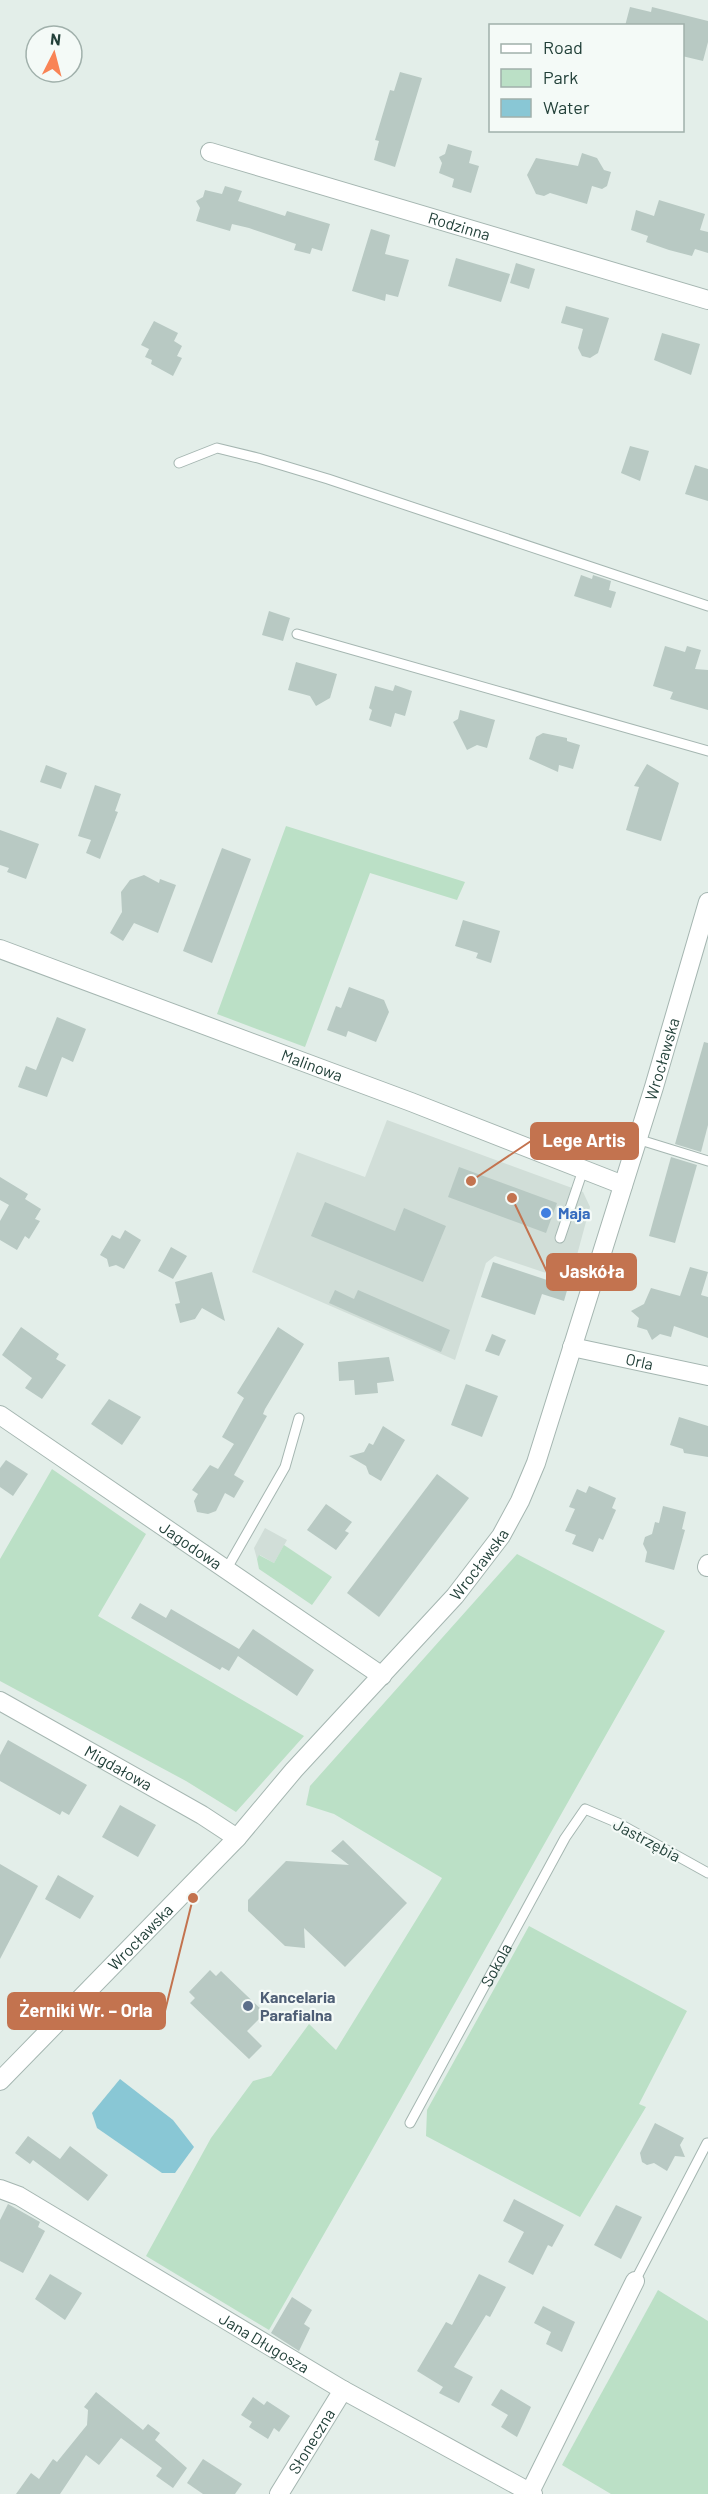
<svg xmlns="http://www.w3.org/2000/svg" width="708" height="2494" viewBox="0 0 708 2494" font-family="Barlow,sans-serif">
<rect width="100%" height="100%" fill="#e3eee9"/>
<!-- built -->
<g fill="#d1ded8">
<path d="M387,1120l196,72 7,15 -20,74 -75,-25 -9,7 -31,97 -203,-88 45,-120 68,25z"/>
<path d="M265,1528l22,12 -13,23 -14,-8 -3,4 -3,-11z"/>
</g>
<!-- green -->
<g fill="#bbe0c6">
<path d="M286,826l179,56 -8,18 -87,-27 -65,174 -88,-33z"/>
<path d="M52,1469l94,65 -48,82 206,120 -68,76 -50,-31 -186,-100v-122z"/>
<path d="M284,1545l48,32 -20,28 -53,-36 -2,-10 2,-4 15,8z"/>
<path d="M517,1554l148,77c-133,233 -262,467 -396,699l-123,-74 65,-118 42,-57 18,-5 38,-52 27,26 106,-172 -108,-64 -28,-9 4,-19z"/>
<path d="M529,1926l158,85 -48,93 7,3 -66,110 -154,-81 1,-26z"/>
<path d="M658,2290l50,31v173h-97l-49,-29z"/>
</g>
<!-- water -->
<path fill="#89c7d5" d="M120,2079l53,41 21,27 -19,26h-13l-65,-45 -5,-15z"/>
<!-- building -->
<g fill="#b8c9c3">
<path d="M630,7l21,5 1,-5 56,14v21l-5,19 -21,-5v-30h-57z"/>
<path d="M400,72l22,6 -27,89 -21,-7 5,-19 -4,-1 15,-50 4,1z"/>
<path d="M448,144l24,7 -3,12 10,3 -8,27 -19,-6 2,-8 -15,-6 3,-10 -3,-6 6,-3z"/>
<path d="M582,153l15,5 7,12 7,2 -4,14 -5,3 -10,-3 -5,18 -37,-11 -6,3 -8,-2 -9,-19 9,-17 42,8z"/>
<path d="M225,186l17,5 -4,10 47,15 2,-5 43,13 -8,27 -10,-3 -2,6 -16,-4 2,-6 -47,-16 -17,-4 -2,7 -34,-10 4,-13 -4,-7 7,-4 2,-7 17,4z"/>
<path d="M659,200l46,14 -5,16 8,2v21l-13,-4 -3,7 -23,-6 -23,-8 2,-6 -17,-6 5,-20 18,6z"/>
<path d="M371,229l19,6 -5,19 24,6 -11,37 -12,-3 -1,7 -33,-10z"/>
<path d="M456,258l54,16 -9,28 -53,-16z"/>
<path d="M516,263l19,6 -6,20 -19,-6z"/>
<path d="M566,306l43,12 -11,35 -8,5 -8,-2 -4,-8 5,-19 -22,-6z"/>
<path d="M154,321l24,12 -4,8 8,5 -5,10 5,2 -9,18 -22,-12 1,-4 -7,-3 4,-8 -8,-4z"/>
<path d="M662,333l38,11 -9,31 -37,-15z"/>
<path d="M630,446l19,5 -9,30 -19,-8z"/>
<path d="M695,465l13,4v32l-23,-7z"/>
<path d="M581,575l11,4 1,-4 18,6 -2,9 7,2 -5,16 -37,-12z"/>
<path d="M269,611l21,7 -7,23 -21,-6z"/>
<path d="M665,646l20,6 2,-6 14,4 -6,19 13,1v40l-38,-11 3,-7 -20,-6z"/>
<path d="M296,662l41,12 -7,24 -14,8 -6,-10 -22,-6z"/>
<path d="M395,685l17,6 -7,25 -10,-3 -4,14 -22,-7 3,-10 -3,-2 6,-22 18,5z"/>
<path d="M460,710l35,10 -8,28 -10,-3 -10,5 -14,-28 5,-3z"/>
<path d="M543,733l24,5v3l13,4 -7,24 -14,-4 -1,7 -29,-13 7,-22z"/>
<path d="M647,764l32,19 -18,58 -35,-11 13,-43 -5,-1z"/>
<path d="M46,765l21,8 -6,16 -21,-7z"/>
<path d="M95,785l26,9 -6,17 3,1 -18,47 -14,-6 5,-13 -13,-4z"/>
<path d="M0,830l39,14 -13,35 -19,-7 2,-4 -9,-3z"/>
<path d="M222,848l29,11 -39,104 -29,-12z"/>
<path d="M144,875l15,8 1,-4 16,6 -18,48 -24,-10 -11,18 -13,-8 12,-21 -1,-20 9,-12z"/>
<path d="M463,920l37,11 -9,32 -15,-5 2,-5 -23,-7z"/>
<path d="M349,987l35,13 5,12 -13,30 -28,-11 -2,6 -19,-7 9,-24 5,2z"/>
<path d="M57,1017l29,12 -13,33 -11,-5 -15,40 -29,-10 8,-21 10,4z"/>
<path d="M704,1042l4,1v82l-7,27 -26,-8z"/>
<path d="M671,1157l26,8 -22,78 -26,-7z"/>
<path d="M459,1167l98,36 -11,30 -98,-36z"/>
<path d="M0,1177l28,17 -3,5 16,10 -6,10 5,2 -11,18 -4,-3 -8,14 -17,-10v-19l9,-16 -9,-5z"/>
<path d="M325,1202l70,29 9,-23 42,18 -23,56 -112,-46z"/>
<path d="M125,1230l16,10 -17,29 -8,-4 -7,2 -2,-8 -7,-4 12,-20 8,4z"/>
<path d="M171,1247l16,9 -14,23 -15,-8z"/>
<path d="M493,1262l75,25 -4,14 -22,-7 -7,21 -54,-18z"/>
<path d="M690,1267l18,5 -7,23 7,2v41l-34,-12 -3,11 -11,-3 -8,6 -5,-10 -10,-3 2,-9 -8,-7 13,-7 7,-16 29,8z"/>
<path d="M212,1272l13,49 -23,-13 -7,11 -15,4 -5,-19 5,-1 -5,-21z"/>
<path d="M335,1290l19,9 4,-9 92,40 -9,22 -112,-49z"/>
<path d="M21,1327l38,27 -3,5 10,6 -24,34 -17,-11 7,-10 -30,-23z"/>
<path d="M278,1327l26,17 -39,65 -2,5 4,2 -33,59 10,6 -10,17 -9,-5 -9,18 -8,3 -11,-2 -3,-11 4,-7 -6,-4 18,-25 8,4 16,-25 -12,-7 22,-39 -7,-5z"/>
<path d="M492,1334l14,6 -7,16 -14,-5z"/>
<path d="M389,1357l5,24 -17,2 1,10 -23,2 -1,-15 -15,1 -1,-19z"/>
<path d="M466,1384l32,12 -16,41 -31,-12z"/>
<path d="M109,1399l32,18 -19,28 -31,-21z"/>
<path d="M679,1417l29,9v31l-24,-4 -1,-4 -13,-4z"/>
<path d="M383,1426l22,14 -24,41 -12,-7 -3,-8 -17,-10 15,-4 5,-9 4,2z"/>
<path d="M6,1460l22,14 -15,22 -13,-9v-19z"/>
<path d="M437,1474l32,24 -90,119 -32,-24z"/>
<path d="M589,1486l27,12 -4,10 4,2 -13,30 -4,-2 -6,14 -21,-8 4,-9 -11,-4 10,-22 -6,-2 8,-18 9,4z"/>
<path d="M326,1504l26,18 -7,9 4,2 -13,17 -29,-20z"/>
<path d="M663,1506l23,6 -4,17 3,1 -11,40 -29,-8 2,-10 -4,-8 2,-7 7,-3 3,-12 4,1z"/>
<path d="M140,1603l26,15 5,-9 68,40 14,-20 61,41 -17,26 -59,-40 -9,15 -7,-4 -2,3 -89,-52z"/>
<path d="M8,1740l79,45 -18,30 -7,-4 -2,4 -60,-34v-26z"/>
<path d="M120,1805l36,20 -18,32 -36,-20z"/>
<path d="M343,1840l64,63 -62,64 -41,-39 1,20 -20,-2 -37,-35v-11l38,-39 63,4 -18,-14z"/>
<path d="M0,1864l38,22 -38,73z"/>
<path d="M58,1875l36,21 -14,23 -35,-20z"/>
<path d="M210,1970l6,6 5,-5 44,42 -18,18 15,15 -13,13 -59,-56 5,-5 -6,-6z"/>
<path d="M655,2123l29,15 -4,7 5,12 -10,-1 -8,15 -13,-8 -7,2 -5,-3 -2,-9z"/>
<path d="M28,2136l32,23 10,-13 38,29 -20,26 -55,-41 -3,4 -15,-11z"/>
<path d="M514,2199l50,26 -12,22 -4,-2 -15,30 -25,-13 16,-30 -21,-11z"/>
<path d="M8,2204l32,18 -2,5 7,4 -22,42 -23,-12v-41z"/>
<path d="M616,2205l26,12 -21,42 -27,-14z"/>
<path d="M50,2274l32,19 -17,27 -30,-21z"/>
<path d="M479,2274l27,13 -16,30 -4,-2 -32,52 19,10 -14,26 -20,-10 4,-6 -26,-16 29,-49 6,3z"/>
<path d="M292,2297l20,13 -8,14 6,4 -11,23 -28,-18z"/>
<path d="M543,2306l32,16 -13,30 -16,-8 5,-12 -17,-9z"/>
<path d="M501,2389l30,18 -14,30 -16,-10 7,-12 -17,-10z"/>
<path d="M96,2392l47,38 5,-6 12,9 -5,7 32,28 -14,20 -17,-12 6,-8 -41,-30 -22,27 -13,-10 -26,39h-44l15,-21 8,6 14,-20 4,3 30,-37 1,-15 -4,-3z"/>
<path d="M253,2397l11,8 3,-4 23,15 -11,16 -5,-4 -6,11 -19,-12 3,-5 -11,-7z"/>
<path d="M203,2459l39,25 -7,10h-32l-16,-11z"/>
</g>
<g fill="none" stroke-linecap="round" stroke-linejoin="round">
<defs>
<g id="service">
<path d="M179,463l38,-15 41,10 70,21 380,127"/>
<path d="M297,634l411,117"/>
<path d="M637,1139l71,22"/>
<path d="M560,1238l23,-68"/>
<path d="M226,1570l59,-103 14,-49"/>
<path id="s1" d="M410,2123l155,-285 20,-29 33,14 90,50"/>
<path d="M635,2281l72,-138"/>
</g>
<g id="minor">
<path id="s2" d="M210,152l498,148"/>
<path id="s3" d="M0,949l411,153 212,83"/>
<path id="s4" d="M572,1347l136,29"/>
<path id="s5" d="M0,1415l382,261"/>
<path d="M707,1567l1,-3"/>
<path id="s6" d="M0,1701l202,114 35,23"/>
<path id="s7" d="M0,2081l237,-243 57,-68 161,-174 46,-60 19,-35 16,-38 118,-376 54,-185"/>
<path id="s8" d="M0,2189l19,7 324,194 190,104"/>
<path d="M530,2492l105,-211"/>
<path id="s9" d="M279,2494l64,-104"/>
</g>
</defs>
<!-- service casing -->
<use href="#service" stroke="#a5b6b1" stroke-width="11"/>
<!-- minor casing -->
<use href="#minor" stroke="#a5b6b1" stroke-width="20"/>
<!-- service -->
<use href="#service" stroke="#fff" stroke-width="9"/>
<!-- minor -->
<use href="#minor" stroke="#fff" stroke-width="18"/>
</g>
<!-- markers -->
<circle fill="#3f7fe0" stroke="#f4faf7" stroke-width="2" cx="546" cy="1213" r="6"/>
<circle fill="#5c6f8a" stroke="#f4faf7" stroke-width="2" cx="248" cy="2006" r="6"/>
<g text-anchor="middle" stroke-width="4.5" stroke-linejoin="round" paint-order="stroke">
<!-- street labels -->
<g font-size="16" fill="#224039" stroke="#f4faf7">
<text dy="6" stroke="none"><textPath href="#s2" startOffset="260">Rodzinna</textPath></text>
<text dy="6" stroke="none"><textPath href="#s7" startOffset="1245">Wrocławska</textPath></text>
<text dy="6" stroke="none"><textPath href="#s3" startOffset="333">Malinowa</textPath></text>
<text dy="6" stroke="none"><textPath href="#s4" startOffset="69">Orla</textPath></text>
<text dy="6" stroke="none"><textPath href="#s5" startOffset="231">Jagodowa</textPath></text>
<text dy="6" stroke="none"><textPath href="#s7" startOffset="705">Wrocławska</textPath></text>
<text dy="6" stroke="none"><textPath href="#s6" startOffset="136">Migdałowa</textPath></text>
<text transform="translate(647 1840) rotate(28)" y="6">Jastrzębia</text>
<text dy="6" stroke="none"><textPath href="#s7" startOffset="201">Wrocławska</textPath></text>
<text dy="6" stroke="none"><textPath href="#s1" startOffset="180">Sokola</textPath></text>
<text dy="6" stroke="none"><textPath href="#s8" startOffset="306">Jana Długosza</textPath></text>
<text dy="6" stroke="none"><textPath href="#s9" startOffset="62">Słoneczna</textPath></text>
</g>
<!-- shop labels -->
<g font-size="16" font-weight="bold" fill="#366cbe" stroke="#f4faf7" text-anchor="start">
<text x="558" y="1219">Maja</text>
</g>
<!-- service labels -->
<g font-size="16" font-weight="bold" fill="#4e5e75" stroke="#f4faf7" text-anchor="start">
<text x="260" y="2003">Kancelaria<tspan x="260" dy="18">Parafialna</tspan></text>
</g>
</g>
<!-- callouts -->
<path fill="none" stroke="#c3734f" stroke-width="2" d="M471 1181L531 1141M512 1198L547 1272M193 1898L165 2011"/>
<g fill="#c3734f" stroke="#f4faf7" stroke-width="2">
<circle cx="471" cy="1181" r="6"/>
<circle cx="512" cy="1198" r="6"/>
<circle cx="193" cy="1898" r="6"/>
</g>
<g fill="#c3734f" stroke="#c3734f" stroke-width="2">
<rect x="531" y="1123" width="107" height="36" rx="6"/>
<rect x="547" y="1254" width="89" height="36" rx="6"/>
<rect x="8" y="1993" width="157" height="36" rx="6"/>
</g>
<g font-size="18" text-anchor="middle" font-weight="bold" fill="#fff">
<text x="584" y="1147">Lege Artis</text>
<text x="592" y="1278">Jaskóła</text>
<text x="86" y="2017">Żerniki Wr. – Orla</text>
</g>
<!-- legend -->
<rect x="489" y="24" width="195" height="108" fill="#f4faf7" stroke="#a0b0ab" stroke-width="1.5"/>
<rect x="501" y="44" width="30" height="9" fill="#ffffff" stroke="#a0b0ab" stroke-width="1.5"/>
<text x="543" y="54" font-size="18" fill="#224039">Road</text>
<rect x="501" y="69" width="30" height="18" fill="#bbe0c6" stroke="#a0b0ab" stroke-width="1.5"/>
<text x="543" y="84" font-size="18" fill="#224039">Park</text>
<rect x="501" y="99" width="30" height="18" fill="#89c7d5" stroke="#a0b0ab" stroke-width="1.5"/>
<text x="543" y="114" font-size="18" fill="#224039">Water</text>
<!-- north arrow -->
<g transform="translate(54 54) rotate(6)"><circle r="28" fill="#f4faf7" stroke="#a0b0ab" stroke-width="1.5"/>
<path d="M0-4.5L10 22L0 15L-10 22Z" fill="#f98456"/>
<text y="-9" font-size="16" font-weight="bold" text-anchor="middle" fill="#224039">N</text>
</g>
</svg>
